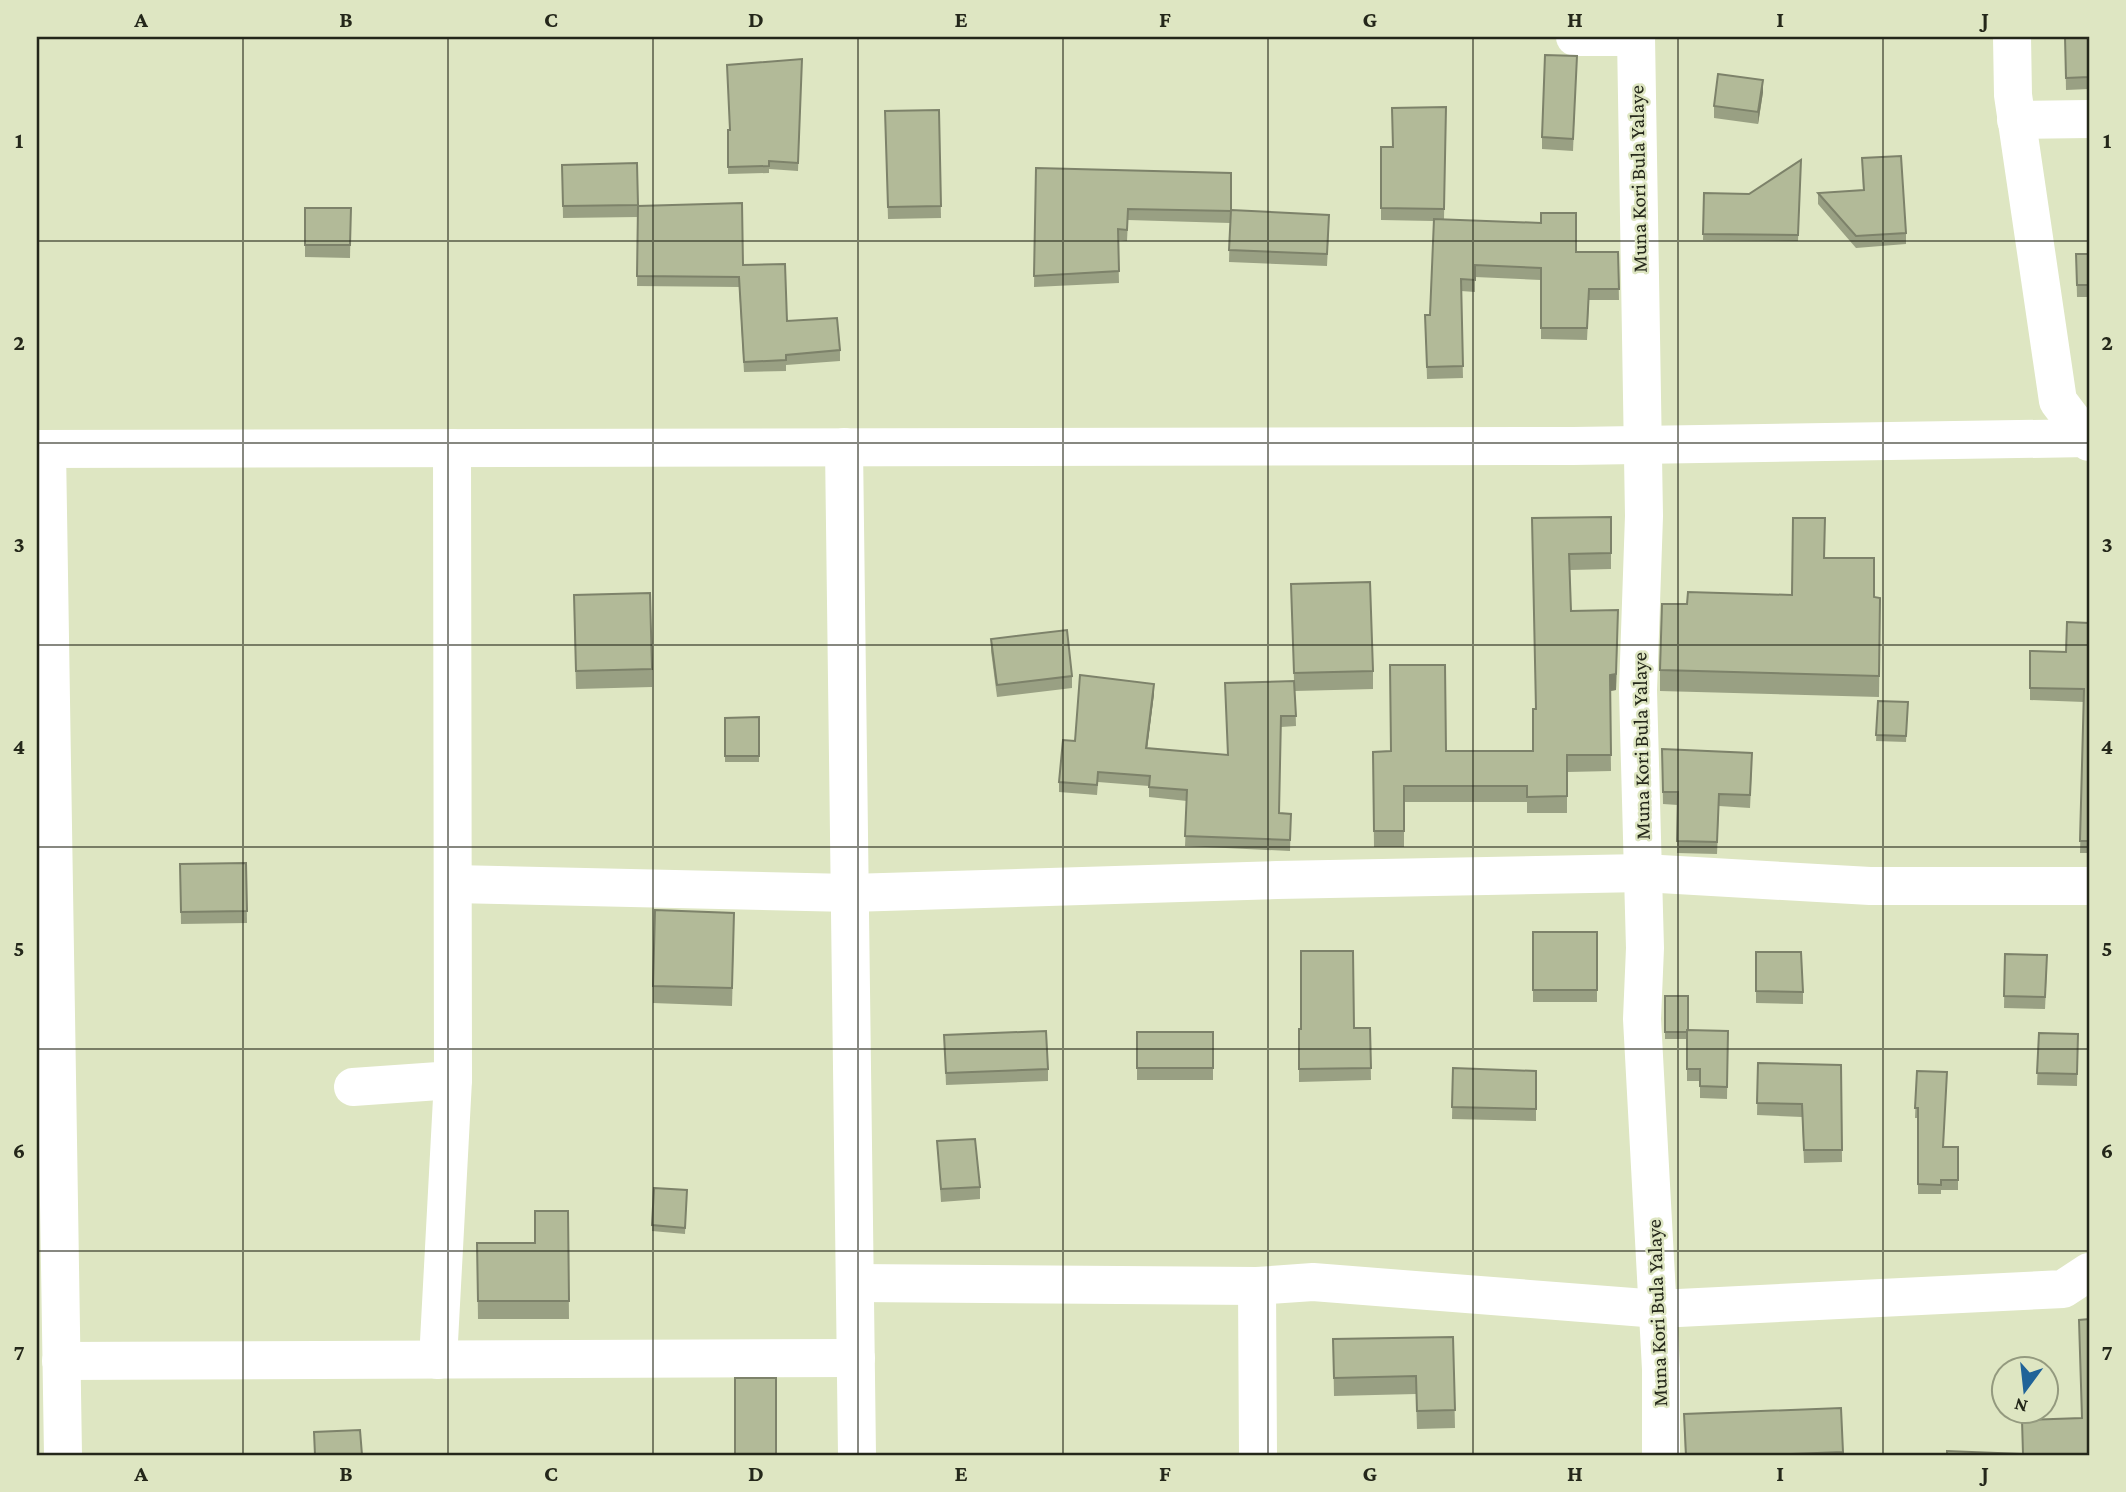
<svg xmlns="http://www.w3.org/2000/svg" width="2126" height="1492" viewBox="0 0 2126 1492" font-family="'Crimson Pro',serif">
<rect width="100%" height="100%" fill="#dee6c2"/>
<g fill="none" stroke-linecap="round" stroke-linejoin="round">
<!-- minor -->
<g stroke="#fff" stroke-width="38">
<path d="M1575,37h61"/>
<path d="M1636,37l8,479 -6,174 7,258 -3,71 19,350v86"/>
<path d="M2012,37l1,58 45,306 31,41"/>
<path d="M2016,120l73,-1"/>
<path d="M844,447l13,1008"/>
<path d="M37,449l1536,-3 516,-8"/>
<path d="M47,449l16,1006"/>
<path d="M453,884l397,9 427,-13 366,-7 227,13h219"/>
<path d="M353,1087l100,-7"/>
<path d="M855,1283l402,3 56,-4 345,27 405,-20 26,-17"/>
<path d="M1257,1286l1,169"/>
<path d="M438,1360l15,-280 -1,-632"/>
<path d="M61,1361l795,-3"/>
</g>
</g>
<!-- wall -->
<g fill="#99a083">
<path d="M2065,37h24v52l-23,1z"/>
<path d="M1577,56l-4,95 -31,-2v-12z"/>
<path d="M802,59l-4,112 -29,-2v4l-41,1v-44h1z"/>
<path d="M1763,92l-5,32 -44,-6v-12z"/>
<path d="M1446,107l-2,112 132,33h42l1,48h-30l-2,40 -46,-1v-59l-66,-3v15l-14,-1 2,87 -36,1 -2,-64h5l4,-94 -53,-1v-73h12z"/>
<path d="M939,110l2,108 -53,1 -3,-108z"/>
<path d="M1862,158l44,75v11l-50,4 -38,-44v-11l45,-3z"/>
<path d="M1801,160l-3,81 -95,-1 1,-47 45,1z"/>
<path d="M637,163l1,43 105,59 44,56 53,29v11l-54,4v6l-42,1 -5,-85 -102,-1 1,-69 -75,1 -1,-53z"/>
<path d="M1036,168l195,42 98,17 -2,39 -98,-4 1,-39 -102,-3 -1,21 -9,-1 1,43 -85,4z"/>
<path d="M305,208h46l-1,50 -45,-1z"/>
<path d="M2076,254h13v43h-12z"/>
<path d="M1611,517v52l-41,1 1,41 47,15 -2,64 -6,1 1,80 -44,1v41h-40v-11h-123v45h-30l-1,-95 160,-1 3,-42 -4,-191z"/>
<path d="M1824,558l50,39 6,22 -1,78 -219,-6v-21l27,-66 105,-9z"/>
<path d="M1291,584l82,87v18l-78,2 1,35 -15,1 -2,86 12,1 -1,37 -105,-5 2,-45 -38,-4v-11l-51,-4 -1,13 -38,-3v-10l16,-41 79,-47 -7,54 81,7 66,-74z"/>
<path d="M574,613l78,56v18l-76,2z"/>
<path d="M2089,623v230h-9l4,-151 -54,-2v-49l36,1z"/>
<path d="M991,639l81,37v12l-75,9 -6,-46z"/>
<path d="M1878,701l30,1 -2,40 -30,-1z"/>
<path d="M759,717v45h-34v-44z"/>
<path d="M1662,749l90,16 -2,43 -31,-2 -2,48 -40,-1 1,-48 -15,-1z"/>
<path d="M246,863l1,60 -66,1 -1,-60z"/>
<path d="M734,931l-2,75 -79,-3v-17z"/>
<rect x="1533" y="932" width="64" height="70"/>
<path d="M1756,952l47,40v12l-47,-1z"/>
<path d="M2005,954l42,13 -2,42 -41,-1z"/>
<path d="M1665,996l23,34 40,1 -1,68 -27,-1v-17h-13v-42h-22z"/>
<path d="M1370,1028l1,52 -72,2v-53z"/>
<rect x="1137" y="1032" width="76" height="48"/>
<path d="M2039,1033l39,1 -1,52 -40,-1z"/>
<path d="M944,1035l104,34v12l-102,4z"/>
<path d="M1758,1063l83,2 1,97 -38,1 -2,-46 -45,-2z"/>
<path d="M1453,1068l83,3v50l-84,-2z"/>
<path d="M1917,1071l26,76h15v43h-17v4h-23v-76h-3z"/>
<path d="M937,1141l43,46v12l-39,3z"/>
<path d="M654,1188l33,2 -2,44 -33,-3z"/>
<path d="M568,1211l1,108h-91l-1,-76h58z"/>
<path d="M2079,1320l10,135 -66,-2 -1,-33 60,-2z"/>
<path d="M1453,1337l2,91 -38,1 -1,-35 -82,2 -1,-57z"/>
<path d="M1841,1408l2,47h-158l-1,-41z"/>
</g>
<!-- shaded-wall -->
<g fill="#7d826a">
<path d="M1763,80v12l-5,32v-12z"/>
<path d="M1618,610l-2,80 -6,1v-16z"/>
<path d="M1154,684v10l-8,64v-10z"/>
</g>
<!-- building -->
<g fill="#b2ba98" stroke="#7d826a" stroke-width="2">
<path d="M2065,37h24v40l-23,1z"/>
<path d="M1545,55l32,1 -4,83 -31,-2z"/>
<path d="M802,59l-4,104 -29,-2v5l-41,1v-37h2l-3,-65z"/>
<path d="M1718,74l45,6 -5,32 -44,-6z"/>
<path d="M1446,107l-2,102 -63,-1v-61h12l-1,-39z"/>
<path d="M939,110l2,96 -53,1 -3,-96z"/>
<path d="M1901,156l5,77 -50,3 -38,-43 46,-3 -2,-32z"/>
<path d="M1801,160l-3,75 -95,-1 1,-41 45,1z"/>
<path d="M637,163l1,42 -75,1 -1,-41z"/>
<path d="M1036,168l195,5v38l-103,-2 -1,21 -9,-1 1,42 -85,5z"/>
<path d="M742,203l1,62 42,-1 2,57 50,-3 3,32 -54,5v5l-42,2 -5,-85 -102,-1 1,-70z"/>
<path d="M305,208h46l-1,37h-45z"/>
<path d="M1231,210l98,5 -2,39 -98,-4z"/>
<path d="M1541,213h35v39h42l1,37h-30l-2,39h-46v-60l-66,-3v15l-14,-1 2,87 -36,1 -2,-52h5l4,-96 107,4z"/>
<path d="M2076,254h13v31h-12z"/>
<path d="M1611,517v36l-42,1 2,57 47,-1 -2,64 -6,1 1,80h-44v41l-40,1v-11h-123v45h-30l-1,-79 18,-1 -1,-86h55l1,86h87v-42h3l-4,-191z"/>
<path d="M1793,518h32l-1,40h50v39l6,1 -1,78 -219,-6 2,-66h25l1,-12 104,3z"/>
<path d="M1370,582l3,89 -79,2 -3,-89z"/>
<path d="M650,593l2,76 -76,2 -2,-76z"/>
<path d="M2067,622l22,1v218h-9l4,-152 -54,-1v-37l36,1z"/>
<path d="M1067,630l5,46 -75,9 -6,-46z"/>
<path d="M1080,675l74,9 -8,64 82,7 -3,-72 69,-2 2,35h-15l-2,97 12,1 -1,26 -105,-4 2,-46 -38,-3 1,-11 -52,-4 -1,13 -38,-3 4,-42 12,1z"/>
<path d="M1878,701l30,1 -2,34 -30,-1z"/>
<path d="M759,717v39h-34v-38z"/>
<path d="M1662,749l90,4 -2,42 -31,-1 -2,48 -40,-1 1,-49h-15z"/>
<path d="M246,863l1,48 -66,1 -1,-48z"/>
<path d="M655,910l79,3 -2,75 -79,-2z"/>
<rect x="1533" y="932" width="64" height="58"/>
<path d="M1301,951h52l1,77h16l1,40 -72,1v-40h2z"/>
<path d="M1756,952h45l2,40 -47,-1z"/>
<path d="M2005,954l42,1 -2,42 -41,-1z"/>
<path d="M1665,996h23v34h-1v2h-22z"/>
<path d="M1687,1030l41,1 -1,56 -27,-1v-17h-13z"/>
<path d="M1046,1031l2,38 -102,4 -2,-38z"/>
<rect x="1137" y="1032" width="76" height="36"/>
<path d="M2039,1033l39,1 -1,40 -40,-1z"/>
<path d="M1758,1063l83,2 1,85h-38l-2,-46 -45,-1z"/>
<path d="M1453,1068l83,3v38l-84,-2z"/>
<path d="M1917,1071l30,1 -4,75h15v33h-17v5l-23,-1v-76h-3z"/>
<path d="M975,1139l5,48 -39,2 -4,-48z"/>
<path d="M654,1188l33,2 -2,38 -33,-3z"/>
<path d="M535,1211h33l1,90h-91l-1,-58h58z"/>
<path d="M2089,1319v136h-142v-4l76,3 -1,-34 60,-2 -3,-98z"/>
<path d="M1453,1337l2,73 -38,1 -1,-35 -82,2 -1,-39z"/>
<rect x="735" y="1378" width="41" height="77"/>
<path d="M1841,1408l2,44 -77,3h-80l-2,-41z"/>
<path d="M360,1430l2,25h-47l-1,-23z"/>
</g>
<!-- grid -->
<path fill="none" stroke="#24271a" stroke-width="2" stroke-opacity="0.55" d="M243,37v1418M448,37v1418M653,37v1418M858,37v1418M1063,37v1418M1268,37v1418M1473,37v1418M1678,37v1418M1883,37v1418M37,241h2052M37,443h2052M37,645h2052M37,847h2052M37,1049h2052M37,1251h2052"/>
<g text-anchor="middle" stroke-width="5" stroke-linejoin="round" paint-order="stroke">
<!-- street labels -->
<g font-size="21" fill="#24271a" stroke="#dee6c2">
<text transform="translate(1638 179) rotate(-91)" y="7">Muna Kori Bula Yalaye</text>
<text transform="translate(1641 746) rotate(-91)" y="7">Muna Kori Bula Yalaye</text>
<text transform="translate(1657 1313) rotate(-92)" y="7">Muna Kori Bula Yalaye</text>
</g>
</g>
<!-- border -->
<rect width="2126" height="1492" fill="none" stroke="#dee6c2" stroke-width="77"/>
<!-- north arrow -->
<g transform="translate(2025 1390) rotate(195)"><circle r="33" fill="#dee6c2" stroke="#949a7f" stroke-width="2"/>
<path d="M0-5L12 26L0 18L-12 26Z" fill="#206398"/>
<text y="-10" font-size="19" font-weight="bold" text-anchor="middle" fill="#24271a">N</text>
</g>
<rect x="38" y="38" width="2050" height="1416" fill="none" stroke="#24271a" stroke-width="2.5"/>
<g font-size="23" text-anchor="middle" font-weight="bold" fill="#24271a">
<text x="141" y="27">A</text>
<text x="346" y="27">B</text>
<text x="551" y="27">C</text>
<text x="756" y="27">D</text>
<text x="961" y="27">E</text>
<text x="1165" y="27">F</text>
<text x="1370" y="27">G</text>
<text x="1575" y="27">H</text>
<text x="1780" y="27">I</text>
<text x="1985" y="27">J</text>
<text x="19" y="148">1</text>
<text x="2107" y="148">1</text>
<text x="19" y="350">2</text>
<text x="2107" y="350">2</text>
<text x="19" y="552">3</text>
<text x="2107" y="552">3</text>
<text x="19" y="754">4</text>
<text x="2107" y="754">4</text>
<text x="19" y="956">5</text>
<text x="2107" y="956">5</text>
<text x="19" y="1158">6</text>
<text x="2107" y="1158">6</text>
<text x="19" y="1360">7</text>
<text x="2107" y="1360">7</text>
<text x="141" y="1481">A</text>
<text x="346" y="1481">B</text>
<text x="551" y="1481">C</text>
<text x="756" y="1481">D</text>
<text x="961" y="1481">E</text>
<text x="1165" y="1481">F</text>
<text x="1370" y="1481">G</text>
<text x="1575" y="1481">H</text>
<text x="1780" y="1481">I</text>
<text x="1985" y="1481">J</text>
</g>
</svg>
